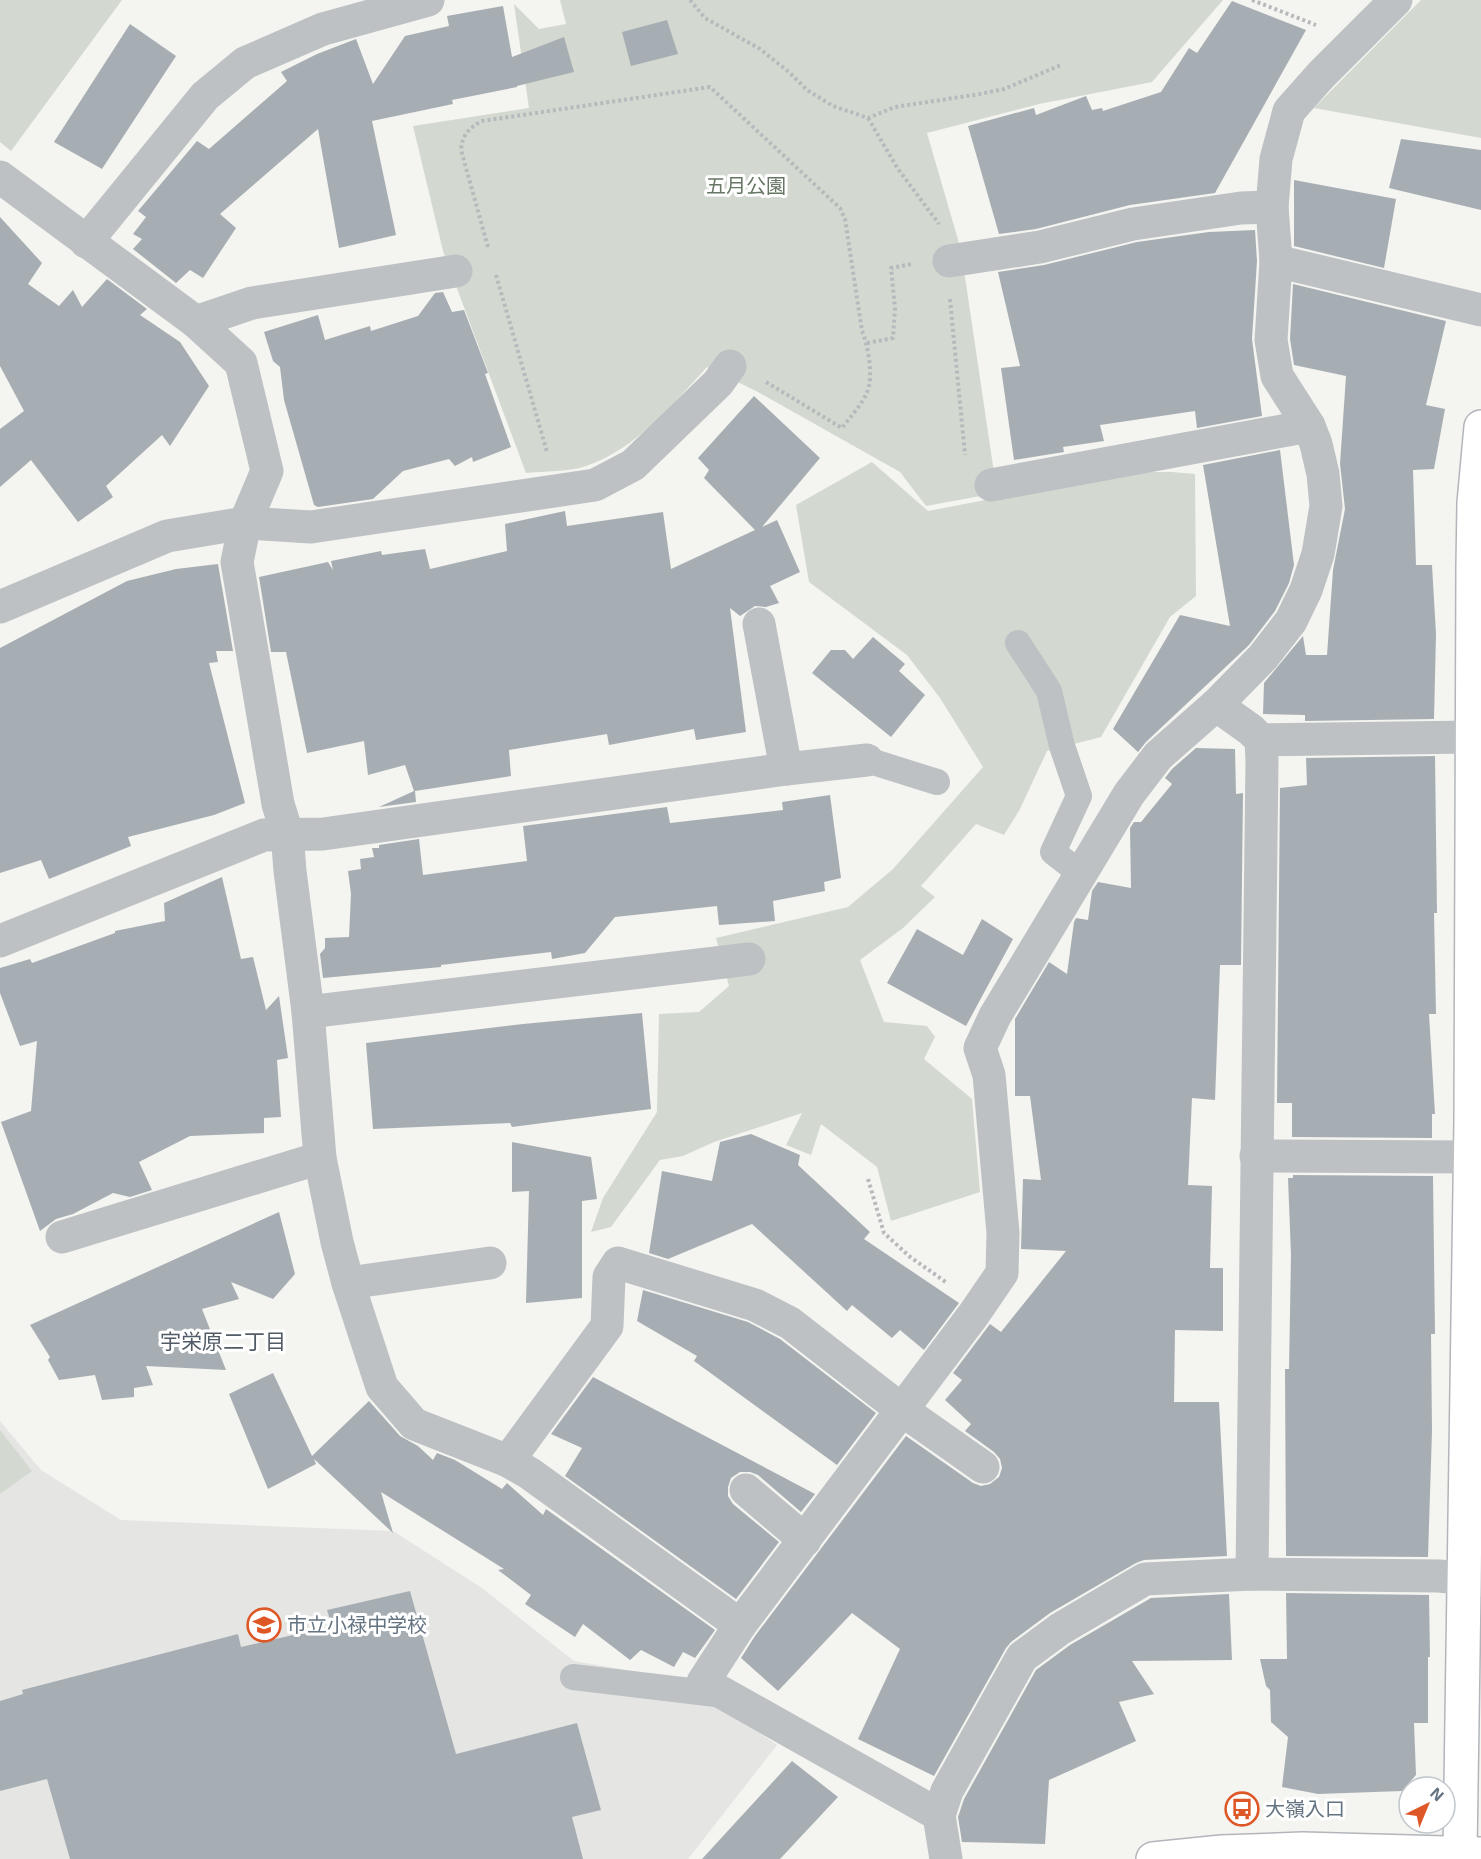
<svg xmlns="http://www.w3.org/2000/svg" width="1481" height="1859" viewBox="0 0 1481 1859" font-family="'Exo 2','Noto Sans JP',sans-serif">
<rect width="100%" height="100%" fill="#f4f4f0"/>
<!-- built -->
<path fill="#e5e6e4" d="M0,1421l41,49 80,50 272,11 89,57 92,73 111,19 92,65 -89,114h-688z"/>
<!-- green -->
<g fill="#d3d9d0">
<path d="M0,0h122l-111,151 -11,-9z"/>
<path d="M560,0h663l-71,82 -113,22 -112,29 34,117 36,243 -71,13 -26,-34 -142,-80 -51,-25c-35,38 -71,82 -121,99 -16,6 -42,5 -60,7l-83,-222 -30,-125 116,-18 -15,-104 25,25 27,-5z"/>
<path d="M1421,0h60v138l-167,-30z"/>
<path d="M872,462l56,49 203,-39h41l23,2 1,122 -26,21 -69,120 -54,14 -28,60 -15,24 -28,-11 -55,62 14,11 -32,31 -43,32 24,62 43,4 8,11 -11,22 48,40 8,93 -89,29 -14,-54 -56,-43 -10,31 -25,-10 16,-32 -88,29 -31,14 -23,4 -49,67 -20,5 12,-34 54,-86 2,-98 40,-2 30,-26 -13,-48 132,-31 45,-38 90,-102 -43,-69 -33,-43 -98,-73 -13,-77z"/>
<path d="M0,1430l32,41 -32,23z"/>
</g>
<!-- building -->
<g fill="#a7aeb3">
<path d="M1232,1l74,29 -91,163 -85,12 -94,24 -37,5 -31,-108 66,-18 2,7 50,-19 6,14 10,-2 1,3 58,-19 28,-44 8,5z"/>
<path d="M503,6l9,51 52,-20 10,35 -57,14v1l-65,13 1,4 -81,17 24,114 -57,13 -21,-119 -98,85 16,14 -33,50 -13,-8 -14,13 -43,-34 9,-10 -9,-5 13,-17 -8,-6 59,-70 12,8 78,-68 -6,-9 36,-18 39,-15 17,45 32,-48 44,-10 -2,-10z"/>
<path d="M667,20l11,34 -47,12 -9,-34z"/>
<path d="M130,24l46,32 -74,113 -48,-27z"/>
<path d="M1401,139l80,11v60l-92,-22z"/>
<path d="M1294,180l102,19 -12,69 -90,-22z"/>
<path d="M0,217l42,46 -14,21 31,22 14,-16 9,17 25,-28 40,30 -7,6 40,27 29,44 -39,60 -8,-11 -56,51 7,11 -35,25 -47,-62 -31,27v-58l24,-18 -24,-45z"/>
<path d="M1255,230l2,31 -5,78 10,77 -65,12 -2,-17 -95,14 4,16 -41,6 1,5 -50,8 -13,-92 19,-2 -22,-94 46,-7 93,-23 72,-10z"/>
<path d="M1293,284l153,37 -20,84 19,4 -11,60 -21,1 3,95h16l4,69 -2,85 -129,2v-6l-42,-1 1,-31 39,-47 3,19h21l6,-85 12,-61 -5,-45 6,-88 -52,-11 -4,-26z"/>
<path d="M443,292l9,20 12,-2 24,63 -3,1 26,73 -38,15 -1,-5 -17,9 -6,-7 -46,12 -30,28 -55,8 -4,-2 -30,-105 -4,-33 -7,-6 -9,-29 54,-17 7,25 45,-14 1,5 47,-15 17,-23z"/>
<path d="M754,396l66,62 -58,69 15,-7 23,52 -30,14 9,17 -13,4 -11,-1 -15,10 -10,-8 16,124 -50,8 -2,-11 -85,16 -2,-11 -98,16 2,26 -96,15 1,11 -37,5 35,-16 -9,-26 -37,10 -4,-34 -57,12 -21,-101h-15l-12,-75 69,-15 5,8 -2,-9 50,-10 1,4 43,-6 5,20 77,-18 -2,-27 60,-13 2,15 96,-14 8,57 84,-39 -51,-52 5,-8 -11,-12z"/>
<path d="M1280,450l14,115 -5,18 -14,28 -26,34 -103,97 -8,10 -25,-23 67,-114 50,11 -27,-161z"/>
<path d="M218,564l15,87h-17l2,11 -9,1 36,140 -31,12 -86,22 3,9 -82,33 -8,-19 -41,13v-225l127,-67 49,-12z"/>
<path d="M873,637l32,27 -6,7 26,24 -34,42 -79,-64 19,-23h14l8,9z"/>
<path d="M1196,748l39,1 1,45 7,-1 -2,172h-21l-5,135 -23,-2 -4,87 24,1 -2,82h13v63l-48,-1 -1,72h45l8,154 -83,4 -8,3 -86,50 -39,29 -5,6 -72,128 -76,-37 42,-90 -48,-36 -74,78 -37,-33 14,-22 151,-200 67,47 8,3 9,-2 9,-7 3,-9 -2,-9 -6,-7 -29,-21 6,-7 -26,-24 17,-20 -9,-7 37,-49 11,8 65,-81 -45,-2 2,-70 18,1 -11,-84h-15v-77l34,-57 18,12 7,-52 2,-4 12,2 4,-29 6,-9 33,6 -1,-60 4,-6h7l31,-38 -7,-6 7,-9z"/>
<path d="M1435,756l2,157h-3l2,101h-7l6,100h-3v24l-140,-1v-34h-15l3,-315 27,-3 -1,-27z"/>
<path d="M830,795l11,83 -17,4 1,9 -52,10 2,20 -56,4 -2,-19 -102,11 -30,36 -33,6 -1,-7 -110,13v2l-118,11 -3,-24 5,-6v-10l24,-1 2,-43 -3,-23 13,-2 -1,-10 14,-2 -2,-9h7v-3l40,-6 4,36 104,-14 -4,-35 144,-19 3,16 113,-13 -1,-8z"/>
<path d="M222,877l19,82 12,-2 13,53 13,-14 9,62 -11,2 4,57 -17,1v15l-74,3 -51,26 13,28 -22,7 -17,-4 -40,21 -17,5 -16,12 -39,-109 30,-11 6,-70 -17,5 -20,-53v-25l30,-9 2,4 83,-30v-2l50,-10 -1,-18z"/>
<path d="M982,919l31,20 -47,87 -79,-43 30,-54 46,26z"/>
<path d="M642,1013l9,96 -139,18 -2,-4 -137,6 -7,-86 157,-19z"/>
<path d="M751,1134l49,21 -2,10 72,67 -6,7 95,64 -35,47 -24,-20 -8,8 -40,-33 -5,6 -95,-87 -84,35 -19,-6 13,-82 50,10 8,-39z"/>
<path d="M512,1142l79,15 6,42 -15,2v97l-56,5 3,-112 -17,1z"/>
<path d="M1293,1175l140,1 2,158h-4l1,97 -4,126 -142,-1 -1,-187h4l2,-114 -3,-77h5z"/>
<path d="M279,1212l16,62 -22,25 -42,-17 8,17 -37,10 24,61 -80,-4 7,19 -19,3v9l-32,3 -7,-25 -36,5 -11,-20 2,-3 -20,-32z"/>
<path d="M643,1290l105,32 32,17 96,74 -39,52 -143,-104 3,-5 -60,-35z"/>
<path d="M273,1373l39,83 57,-55 31,35 18,10 15,14 4,-7 18,7 47,29 5,-6 36,32 3,-6 169,121 -20,28 -12,-6 -9,15 -33,-17 -11,10 -47,-36 -8,13 -50,-33 6,-9 -33,-25 6,-1 -123,-77 12,41 -79,-74 2,5 -48,25 -39,-95z"/>
<path d="M593,1377l222,117 -14,18 -43,-37 -8,-3h-10l-9,6 -3,9v9l5,8 46,38 -43,57 -171,-123 17,-28 -31,-14z"/>
<path d="M410,1591l46,163 121,-31 24,87 -29,7 11,42h-513l-23,-80 -47,12v-90l23,-7 -1,-4 216,-56 3,13 91,-21 -5,-16z"/>
<path d="M1286,1593l143,2 1,62h-2v66h-14l2,52 -14,16 -84,3 -36,-7 6,-50 -17,-15 -1,-32 -4,-4 -6,-27h27z"/>
<path d="M1229,1594l3,66 -100,1 22,33 -35,8 17,39 -87,39 -4,64 -83,-2 -4,-25 6,-18 72,-129 34,-25 81,-47z"/>
<path d="M792,1761l46,36 -58,62h-78z"/>
</g>
<g fill="none" stroke-linecap="round" stroke-linejoin="round">
<defs>
<g id="secondary">
<path d="M1460,1852l11,-730 2,-555 1,-64 7,-76"/>
<path d="M1153,1859l69,-7 81,-3 178,5"/>
</g>
</defs>
<!-- secondary casing -->
<use href="#secondary" stroke="#b2b6bb" stroke-width="36"/>
<!-- path -->
<g stroke="#b7babc" stroke-width="4" stroke-dasharray="3 3" stroke-linecap="butt">
<path d="M690,0l15,18 55,31 30,24 17,17 26,16 35,12 27,-11 85,-13 24,-5 57,-24"/>
<path d="M1252,0l64,25"/>
<path d="M868,118l30,51 41,55"/>
<path d="M488,247l-27,-97c1,-15 8,-22 21,-29l228,-34 130,121 5,11 17,112c6,14 12,47 5,61 -5,13 -17,25 -25,36l-76,-46"/>
<path d="M496,275l51,177"/>
<path d="M950,299l15,156"/>
<path d="M867,343l26,-5 2,-30 -4,-40 21,-4"/>
<path d="M868,1179l16,54 25,23 38,27"/>
</g>
<!-- lane -->
<g stroke="#bdc1c4" stroke-width="26">
<path d="M1018,643l31,48 13,55 17,50 -26,56 27,21"/>
<path d="M867,760l70,22"/>
<path d="M573,1677l151,18"/>
</g>
<!-- street -->
<g stroke="#bdc1c4" stroke-width="33">
<path d="M0,177l196,145 45,41 26,108 -22,52 -8,39 41,242 9,29 3,38 18,141 12,146 17,84 11,41 34,104 32,37 94,37 21,12 211,152"/>
<path d="M86,242l119,-146 40,-33 78,-34 105,-29"/>
<path d="M949,261l91,-14 93,-23 108,-16 31,-1"/>
<path d="M1276,261l205,49"/>
<path d="M196,322l56,-19 204,-32"/>
<path d="M991,485l318,-59"/>
<path d="M0,607l167,-71 78,-13 66,4 284,-42 38,-20 85,-82 12,-17"/>
<path d="M759,624l27,145"/>
<path d="M1216,705l35,25 10,10 1,20 -10,814"/>
<path d="M1261,740l212,-3"/>
<path d="M0,941l264,-106 59,-1 463,-65 81,-9"/>
<path d="M308,1012l441,-53"/>
<path d="M1256,1156l215,1"/>
<path d="M62,1237l258,-79"/>
<path d="M348,1283l142,-20"/>
<path d="M508,1461l99,-135 2,-49 9,-14 137,42 35,18 112,87 81,57"/>
<path d="M746,1490l59,50"/>
<path d="M939,1815l-236,-133 37,-57 234,-311 28,-41 1,-40 -14,-158 -9,-27 15,-32 134,-222 29,-38 58,-51 47,-48 28,-36 15,-31 12,-36 8,-48 -3,-32 -7,-30 -7,-18 -32,-50 -6,-36 5,-79 -4,-54 4,-48 13,-48 32,-36 75,-75"/>
<path d="M946,1859l-7,-44 8,-24 75,-134 38,-28 85,-50 107,-5 187,2 42,4"/>
</g>
<!-- secondary -->
<use href="#secondary" stroke="#fff" stroke-width="33"/>
</g>
<!-- icons -->
<defs>
<symbol id="school-ring" viewBox="-11 -11 22 22"><circle r="9.5" fill="#fff" stroke="#de5827" stroke-width="1.5"/><path d="M0-5L7-2L0 1L-7-2ZM-4 1L0 2.5L4 1V4Q0 6-4 4Z" fill="#de5827"/></symbol>
<symbol id="bus-ring" viewBox="-11 -11 22 22"><circle r="9.5" fill="#fff" stroke="#de5827" stroke-width="1.5"/><path d="M-5-6H5V4H4V6H2V4H-2V6H-4V4H-5ZM-3.5-4V0h7V-4ZM-3.5 1.2v1.5H-2V1.2ZM2 1.2v1.5H3.5V1.2Z" fill="#de5827"/></symbol>
</defs>
<g fill-rule="evenodd">
<use href="#school-ring" x="245" y="1606" width="38" height="38"/>
<use href="#bus-ring" x="1223" y="1790" width="38" height="38"/>
</g>
<g text-anchor="middle" stroke-width="6" stroke-linejoin="round" paint-order="stroke">
<!-- park labels -->
<g font-size="20" fill="#667863" stroke="#fff">
<text x="746" y="193">五月公園</text>
</g>
<!-- poi labels -->
<g font-size="20" fill="#647381" stroke="#fff" text-anchor="start">
<text x="287" y="1632">市立小禄中学校</text>
<text x="1265" y="1816">大嶺入口</text>
</g>
<!-- neighbourhood labels -->
<g font-size="21" fill="#525c66" stroke="#fff">
<text x="223" y="1349">宇栄原二丁目</text>
</g>
</g>
<!-- north arrow -->
<g transform="translate(1427 1805) rotate(43)"><circle r="28" fill="#ffffff" stroke="#c1c7cd" stroke-width="1.5"/>
<path d="M0-4.5L10 22L0 15L-10 22Z" fill="#de5827"/>
<text y="-9" font-size="16" font-weight="bold" text-anchor="middle" fill="#647381">N</text>
</g>
</svg>
